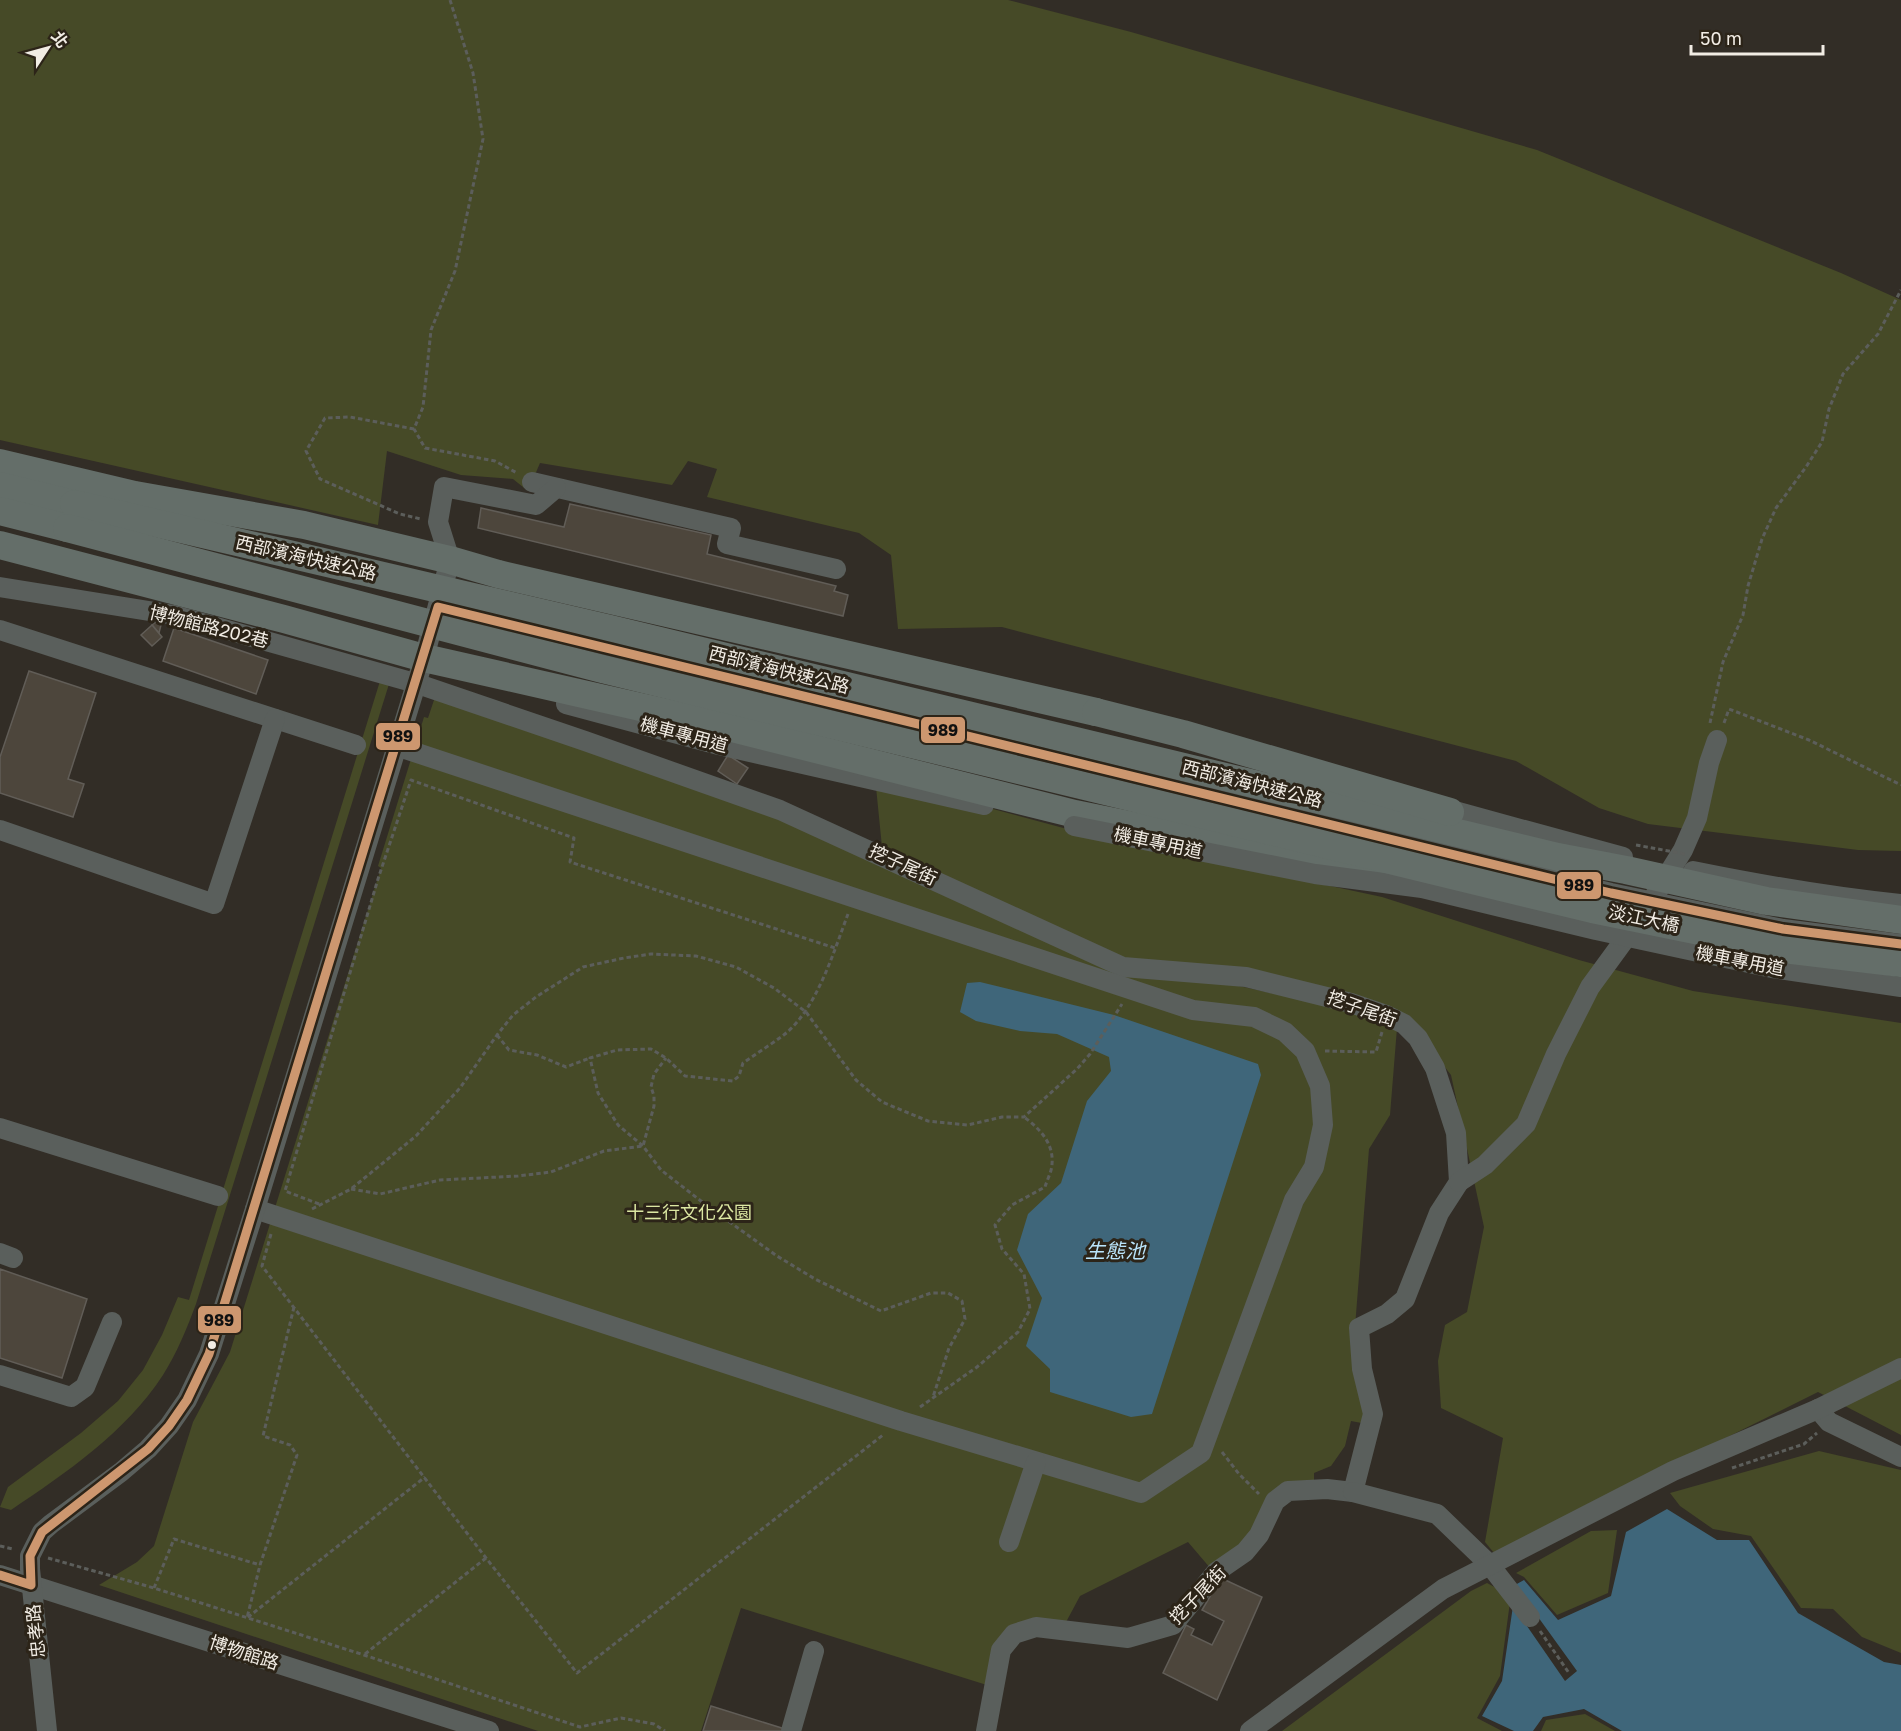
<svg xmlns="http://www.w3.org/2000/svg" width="1901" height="1731" viewBox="0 0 1901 1731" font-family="'Golos Text','Noto Sans TC',sans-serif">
<rect width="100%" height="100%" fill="#322d26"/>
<!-- green -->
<g fill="#464a27">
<path d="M0,0h1008l123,32 406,118 304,123 60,27v551l-43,-1 -210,-26 -49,-16 -83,-47 -514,-134 -104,2 -7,-74 -32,-22 -152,-36 10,-28 -29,-8 -16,24 -132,-22 -12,28 -15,-12 -52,-4 -74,-24 -9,74 -378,-85z"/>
<path d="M380,681l9,3 -193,620c-9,24 -19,49 -33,71 -38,58 -96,97 -152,135l-11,-3 8,-20 73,-54 37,-32 25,-31 19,-35 16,-38 11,3z"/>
<path d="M435,697l305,105 380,170 110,12 118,26 49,18 -7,87 -21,34 -14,178 12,97 -16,-3 -6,25 -14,20 -17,7v12l-26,1 -44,61 -33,22 -23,-27 -108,54 -15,28 -51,4 -24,58 -249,-78 -40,123h-163l-439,-146 38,-23 17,-16 39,-124 37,-70 151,-484 -3,-2 46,-149 4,1z"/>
<path d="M875,777l207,56 300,64 197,63 114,31 208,32v412l-83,-43 -324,161 -9,-11 18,-104 -62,-30 -3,-47 7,-36 22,-13 17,-85 -33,-152 -44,-56 -281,-59 -244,-113z"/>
<path d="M1819,1451l82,19v183l-39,-16 -29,-28 -32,-1 -50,-72 -38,-7 -33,-23 -10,-13z"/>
<path d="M1617,1530l-9,63 -51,22 -33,-38 -8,-4 75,-42z"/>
<path d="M1487,1583l15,8 8,11 -10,74 -23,42 25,13h-220l189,-140z"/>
<path d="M1585,1714l30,17h-74l5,-11z"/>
</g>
<!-- water -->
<g fill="#3f667a">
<path d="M980,982l134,33 144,49 3,11 -109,339 -21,3 -81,-25v-23l-24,-23 16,-48 -25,-48 11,-36 33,-31 26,-82 24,-30 -2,-14 -52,-23 -37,-3 -44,-10 -16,-9 7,-29z"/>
<path d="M1667,1509l50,31h32l49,73 86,49 17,3v66h-279l-38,-22 -41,8 -10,14h-19l-32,-15 20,-35 11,-75 52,75 12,-10 -62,-86 9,-5 34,40 53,-24 15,-64z"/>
</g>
<!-- building -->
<g fill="#4d463c" stroke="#615d57" stroke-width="1.5">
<path d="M570,504l141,31 -4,19 129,32 -2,5 14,4 -5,21 -365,-88 3,-20 83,19z"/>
<path d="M157,621h5l-3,12 -7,-8z"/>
<path d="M152,625l10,12 -10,9 -11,-11z"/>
<path d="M174,628l94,32 -12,34 -93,-33z"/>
<path d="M29,671l67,22 -28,86 16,5 -11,33 -73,-24v-36z"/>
<path d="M728,755l20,13 -11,16 -19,-13z"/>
<path d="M0,1269l87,30 -25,79 -62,-20z"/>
<path d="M1221,1578l41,19 -45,103 -54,-27 23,-48 8,4 -3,6 21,10 12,-24 -22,-11z"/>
<path d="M711,1706l74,23 -1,2h-81z"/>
</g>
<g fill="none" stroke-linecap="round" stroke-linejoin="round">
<!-- path -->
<g stroke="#5c5e5b" stroke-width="3" stroke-dasharray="4.5 3" stroke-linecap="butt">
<path d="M450,0l23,73 10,66 -28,132 -24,59 -8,77 -9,22 11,19 70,13 22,12"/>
<path d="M414,429l-64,-12 -25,1 -19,33 14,28 80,35 21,5"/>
<path d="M1710,723l13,-61 20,-47 5,-29 14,-47 14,-31 30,-41 16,-25 7,-33 14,-35 35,-40 23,-44"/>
<path d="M1724,723l5,-14 80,31 92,45"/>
<path d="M848,914c-14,37 -31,94 -63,120 -13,10 -28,19 -42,29l-4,13 -6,5 -48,-5 -19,-18 -15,-9 -34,1 -27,8 8,35 20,32 25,21 18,24 49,38 67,48 38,23 66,32 50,-18h17l14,8 3,18 -16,29 -16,49"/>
<path d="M497,1035l12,15 28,5 29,12 24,-9"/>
<path d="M1325,1051l51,1 6,-20"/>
<path d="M351,1189l29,5 60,-14 78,-4 33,-4 53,-21 39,-5 11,-40v-10l-3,-9 3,-13 12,-16"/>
<path d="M319,1204l-34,-13 93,-312 33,-99 163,58 -4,24 265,86"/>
<path d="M312,1209l39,-20 65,-53 44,-48 37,-53 16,-20 23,-18 47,-30 41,-9 27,-4 45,2 40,11 38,21 32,24 50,68 26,22 46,19 40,4 34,-8h22l53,-48 13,-15 32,-50"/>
<path d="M271,1234l-9,32 224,292 91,115 306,-238"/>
<path d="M294,1307l-31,129 27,9 7,10 -37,110 -13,53 178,-141"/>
<path d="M920,1407l57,-40 41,-35 12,-23 -6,-35 -22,-25 -7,-24 17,-20 33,-18c2,-7 7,-16 7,-23 2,-21 -13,-36 -28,-47"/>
<path d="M1222,1452l17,22 20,20"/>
<path d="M1732,1468l72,-24 13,-11"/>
<path d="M0,1546l13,3"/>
<path d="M48,1558l106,30 210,67 216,72 41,-9 33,6 11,7"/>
<path d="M154,1588l20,-49 86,26"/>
<path d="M1540,1631l29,42"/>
<path d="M365,1654l121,-96"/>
</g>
<!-- minor -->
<g stroke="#5a5f5c" stroke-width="20">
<path d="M532,482l199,46 -4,16 109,25"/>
<path d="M450,560l-12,-38 6,-35 92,18 20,-17"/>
<path d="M0,587l174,28 241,68 170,58 195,69 343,157 123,10 105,26 35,12 18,9 14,14 17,30 21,65 3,49 -20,31 -34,86 -18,15 -28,14 3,41 11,45 -20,78 -26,-3 -39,2 -13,10 -16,34 -14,17 -29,20 -43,53 -45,13 -92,-11 -22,7 -13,16 -15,81"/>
<path d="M438,607l295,71"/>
<path d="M0,630l356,115"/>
<path d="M566,704l153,41 265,60"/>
<path d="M0,830l214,74 61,-185"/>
<path d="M0,1128l218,68"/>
<path d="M1459,1182l26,-17 41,-41 30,-70 34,-67 54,-74 39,-63 14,-32 12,-55 8,-23"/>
<path d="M255,1209l646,212 240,72 60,-40 93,-253 20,-33 9,-42 -3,-39 -15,-35 -20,-19 -31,-15 -61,-7 -797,-264"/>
<path d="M0,1253l13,5"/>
<path d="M0,1375l71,22 14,-10 27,-65"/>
<path d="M1818,1409l11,13 72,35"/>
<path d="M1353,1492l84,22 52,50 41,53"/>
<path d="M1009,1542l27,-80"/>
<path d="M0,1575l489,156"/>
<path d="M47,1731l-17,-162v-13l12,-24 9,-8 70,-52 27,-23 21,-23 18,-26 22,-46 46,-145 169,-551 26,-98"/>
<path d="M791,1731l23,-80"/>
<path d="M1250,1731l193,-142 230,-118 145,-62 83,-41"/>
</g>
<!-- highway -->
<g stroke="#646e69" stroke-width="28">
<path d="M0,463l135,32 169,30 146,35 48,14 598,138"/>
<path d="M0,486l74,18"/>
<path d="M0,511l67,17"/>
<path d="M0,545l284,74 140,39 296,67 355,89 157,32 91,22 63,-8"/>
</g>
<!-- path-bridge -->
<path stroke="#5c5e5b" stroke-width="3" stroke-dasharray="4.5 3" stroke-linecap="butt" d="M1636,845l49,9"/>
<!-- minor-bridge -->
<g stroke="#5a5f5c" stroke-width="20">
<path d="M733,678l878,215 172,36 118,15"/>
<path d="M1440,807l183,50"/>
<path d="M1074,826l241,48 107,14 174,42 176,38 129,19"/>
<path d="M1693,871c69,14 138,26 208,33"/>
</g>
<!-- highway-bridge -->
<g stroke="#646e69" stroke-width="28">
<path d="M74,504l536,125 948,228 68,13 140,31 135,19"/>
<path d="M67,528l535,141 990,240 200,41 109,13"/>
<path d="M1096,712l87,22 267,78"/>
</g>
<defs>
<path id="bus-1" d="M0,1575l31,10 -1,-29 12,-24 106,-83 21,-23 18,-26 22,-46 229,-747 1173,286 172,36 118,15"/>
</defs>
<!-- bus-1 casing -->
<use href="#bus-1" stroke="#2c2418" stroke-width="14"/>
<!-- bus-1 -->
<use href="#bus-1" stroke="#cd976f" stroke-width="9"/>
</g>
<!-- markers -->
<circle fill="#f1ece4" stroke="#2c2418" stroke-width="2" cx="212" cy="1345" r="5"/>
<g text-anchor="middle" stroke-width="6" stroke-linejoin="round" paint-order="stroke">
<!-- street labels -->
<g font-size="18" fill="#f1ece4" stroke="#2c2418">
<text transform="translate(306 558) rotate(13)" y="6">西部濱海快速公路</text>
<text transform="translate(209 627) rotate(14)" y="6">博物館路202巷</text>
<text transform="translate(779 670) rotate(14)" y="6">西部濱海快速公路</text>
<text transform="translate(684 735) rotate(15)" y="6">機車專用道</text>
<text transform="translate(1252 784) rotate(14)" y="6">西部濱海快速公路</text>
<text transform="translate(1158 843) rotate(12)" y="6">機車專用道</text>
<text transform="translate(903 865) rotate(25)" y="6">挖子尾街</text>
<text transform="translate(1644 919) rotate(12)" y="6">淡江大橋</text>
<text transform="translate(1740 961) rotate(11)" y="6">機車專用道</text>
<text transform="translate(1362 1009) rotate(20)" y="6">挖子尾街</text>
<text transform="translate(1198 1595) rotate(-46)" y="6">挖子尾街</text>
<text transform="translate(36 1631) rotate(-96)" y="6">忠孝路</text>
<text transform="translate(244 1653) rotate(18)" y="6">博物館路</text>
</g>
<!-- park labels -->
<g font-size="18" fill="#dce7a2" stroke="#2c2418">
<text x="689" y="1219">十三行文化公園</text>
</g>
<!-- water labels -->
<g font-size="20" font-style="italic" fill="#bae5fc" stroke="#2c2418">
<text x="1115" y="1258">生態池</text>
</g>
</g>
<g stroke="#2c2418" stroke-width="2">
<rect x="920" y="716" width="46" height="28" rx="6" fill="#cd976f"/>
<rect x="375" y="722" width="46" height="29" rx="6" fill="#cd976f"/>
<rect x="1556" y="871" width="46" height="29" rx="6" fill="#cd976f"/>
<rect x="197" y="1305" width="45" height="29" rx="6" fill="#cd976f"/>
</g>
<g font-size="16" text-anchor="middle" font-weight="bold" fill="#111">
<text x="943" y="736">989</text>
<text x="398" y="742">989</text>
<text x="1579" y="891">989</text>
<text x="219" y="1326">989</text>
</g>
<!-- north arrow -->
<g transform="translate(48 48) rotate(54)" stroke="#2c2418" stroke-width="4.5" paint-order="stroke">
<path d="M0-4.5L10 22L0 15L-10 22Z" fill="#f1ece4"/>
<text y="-9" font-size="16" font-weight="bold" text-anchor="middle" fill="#f1ece4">北</text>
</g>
<!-- scale -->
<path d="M1691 45v9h132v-9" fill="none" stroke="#f1ece4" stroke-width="3"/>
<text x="1700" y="45" font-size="18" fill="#f1ece4" stroke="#2c2418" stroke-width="4.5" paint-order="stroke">50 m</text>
</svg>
